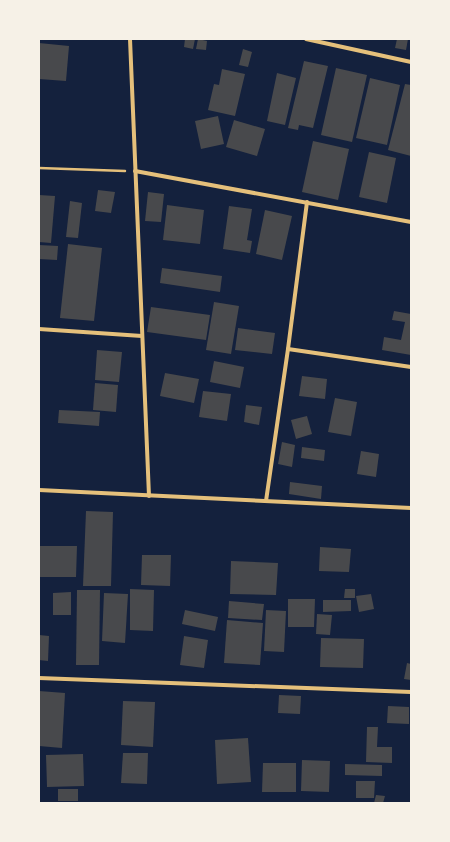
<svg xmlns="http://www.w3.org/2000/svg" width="450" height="842" viewBox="0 0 450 842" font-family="Rubik,sans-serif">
<rect width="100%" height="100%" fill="#14213d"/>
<!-- building -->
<g fill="#48494c">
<path d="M185,39h10l-2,10 -9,-2z"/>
<path d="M198,39l9,2 -1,9 -10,-1z"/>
<path d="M397,39h11l-2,11 -11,-2z"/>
<path d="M39,43l30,3 -3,35 -27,-2z"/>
<path d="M243,49l9,3 -4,15 -9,-2z"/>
<path d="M304,61l24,5 -15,62 -14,-3 -1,5 -10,-2z"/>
<path d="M336,68l31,7 -15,67 -31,-7z"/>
<path d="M222,69l23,5 -10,42 -27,-6 6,-26 5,1z"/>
<path d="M277,73l19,5 -11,47 -18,-4z"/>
<path d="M370,78l30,7 -13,60 -31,-7z"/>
<path d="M405,84l6,1v71l-23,-6z"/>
<path d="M218,116l6,28 -23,5 -6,-28z"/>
<path d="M234,120l31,9 -8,27 -31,-9z"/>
<path d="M313,141l36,8 -11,51 -36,-8z"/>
<path d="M369,152l27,6 -9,45 -28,-6z"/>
<path d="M98,190l17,2 -4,21 -16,-2z"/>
<path d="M148,192l16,2 -3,28 -16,-1z"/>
<path d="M39,195l16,1 -4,47 -12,-1z"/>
<path d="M70,201l12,2 -4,35 -12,-1z"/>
<path d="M167,205l37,5 -4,34 -37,-4z"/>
<path d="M229,206l23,3 -5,31 5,1 -2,12 -27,-4z"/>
<path d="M265,210l27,6 -10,44 -26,-6z"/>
<path d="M68,244l34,4 -8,73 -34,-3z"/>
<path d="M39,245l19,1 -1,14 -18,-1z"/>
<path d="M162,268l60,8 -2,16 -60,-9z"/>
<path d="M214,302l25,4 -8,48 -25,-4z"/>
<path d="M151,307l59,8 -4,25 -59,-8z"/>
<path d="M394,311l17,3v41l-29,-5 2,-13 17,3 4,-18 -13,-2z"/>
<path d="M238,328l37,5 -3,21 -37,-4z"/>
<path d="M97,350l25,2 -3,30 -24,-2z"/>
<path d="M214,361l30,6 -4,21 -30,-6z"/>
<path d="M165,373l34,6 -5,24 -34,-7z"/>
<path d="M302,376l25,3 -2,20 -26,-3z"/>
<path d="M95,383l23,2 -2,27 -23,-2z"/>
<path d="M203,391l28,3 -4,27 -28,-4z"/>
<path d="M335,398l22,4 -6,34 -23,-4z"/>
<path d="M246,405l16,2 -3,18 -15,-3z"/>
<path d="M59,410l41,2 -1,14 -41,-3z"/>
<path d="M307,416l5,18 -16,5 -5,-19z"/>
<path d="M282,442l13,3 -3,22 -14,-3z"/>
<path d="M302,447l23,3 -1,11 -23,-3z"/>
<path d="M361,451l18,3 -3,23 -19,-3z"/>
<path d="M290,482l32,4 -1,13 -32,-5z"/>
<path d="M86,511l27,1 -2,74h-28z"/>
<path d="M39,546h38l-1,31h-37z"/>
<path d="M320,547l31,2 -2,23 -30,-1z"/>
<path d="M142,555h29l-1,31 -29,-1z"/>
<path d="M231,561l47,2 -2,32 -46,-1z"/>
<path d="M130,589l24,1 -1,41 -23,-1z"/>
<path d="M345,589h10v9h-11z"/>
<path d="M77,590h23l-1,75h-23z"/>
<path d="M71,592v23h-18v-22z"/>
<path d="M104,593l24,1 -3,49 -23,-2z"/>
<path d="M371,594l3,15 -15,3 -3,-16z"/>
<path d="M288,599h27l-1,28h-26z"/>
<path d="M323,600h28v11l-28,1z"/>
<path d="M229,601l35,3 -2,16 -34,-2z"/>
<path d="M185,610l33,7 -3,14 -33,-7z"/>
<path d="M266,610l20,1 -2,41 -20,-1z"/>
<path d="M317,614l15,1 -2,20 -14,-1z"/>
<path d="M227,620l36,3 -3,42 -36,-2z"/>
<path d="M39,635l10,1 -1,25 -9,-1z"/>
<path d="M184,636l24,4 -4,28 -24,-3z"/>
<path d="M321,638l43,1 -1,29 -43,-1z"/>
<path d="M407,663l4,1v16l-7,-1z"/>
<path d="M39,691l26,2 -3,55 -23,-2z"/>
<path d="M279,695l22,1 -1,18 -22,-1z"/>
<path d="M123,701l32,1 -2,45 -32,-2z"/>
<path d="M388,706l21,1v17l-22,-1z"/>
<path d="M367,727h11l-1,20h15v16l-26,-1z"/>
<path d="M248,738l3,44 -34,2 -2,-44z"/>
<path d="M123,753h25l-1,31 -26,-1z"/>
<path d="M83,754l1,32 -37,1 -1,-32z"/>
<path d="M302,760l28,1 -1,31 -28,-1z"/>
<path d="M263,763h33v29h-34z"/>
<path d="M345,764l37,1v11l-37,-1z"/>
<path d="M356,781h19l-1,17h-18z"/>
<rect x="58" y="789" width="20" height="12"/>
<path d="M376,795l9,1 -2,7h-9z"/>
</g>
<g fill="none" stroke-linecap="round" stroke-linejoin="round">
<!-- path -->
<path stroke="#e5c07b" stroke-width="2.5" d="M39,168l86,3"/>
<!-- minor -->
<g stroke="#e5c07b" stroke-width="4">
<path d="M130,39l19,457"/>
<path d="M306,39l105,23"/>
<path d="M135,171l276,51"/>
<path d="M39,329l103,7"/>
<path d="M288,349l123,18"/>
<path d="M39,490l372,18"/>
<path d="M266,501l22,-152 19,-147"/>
<path d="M39,678l372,14"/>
</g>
</g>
<!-- border -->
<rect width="450" height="842" fill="none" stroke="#f6f1e7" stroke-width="80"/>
</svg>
